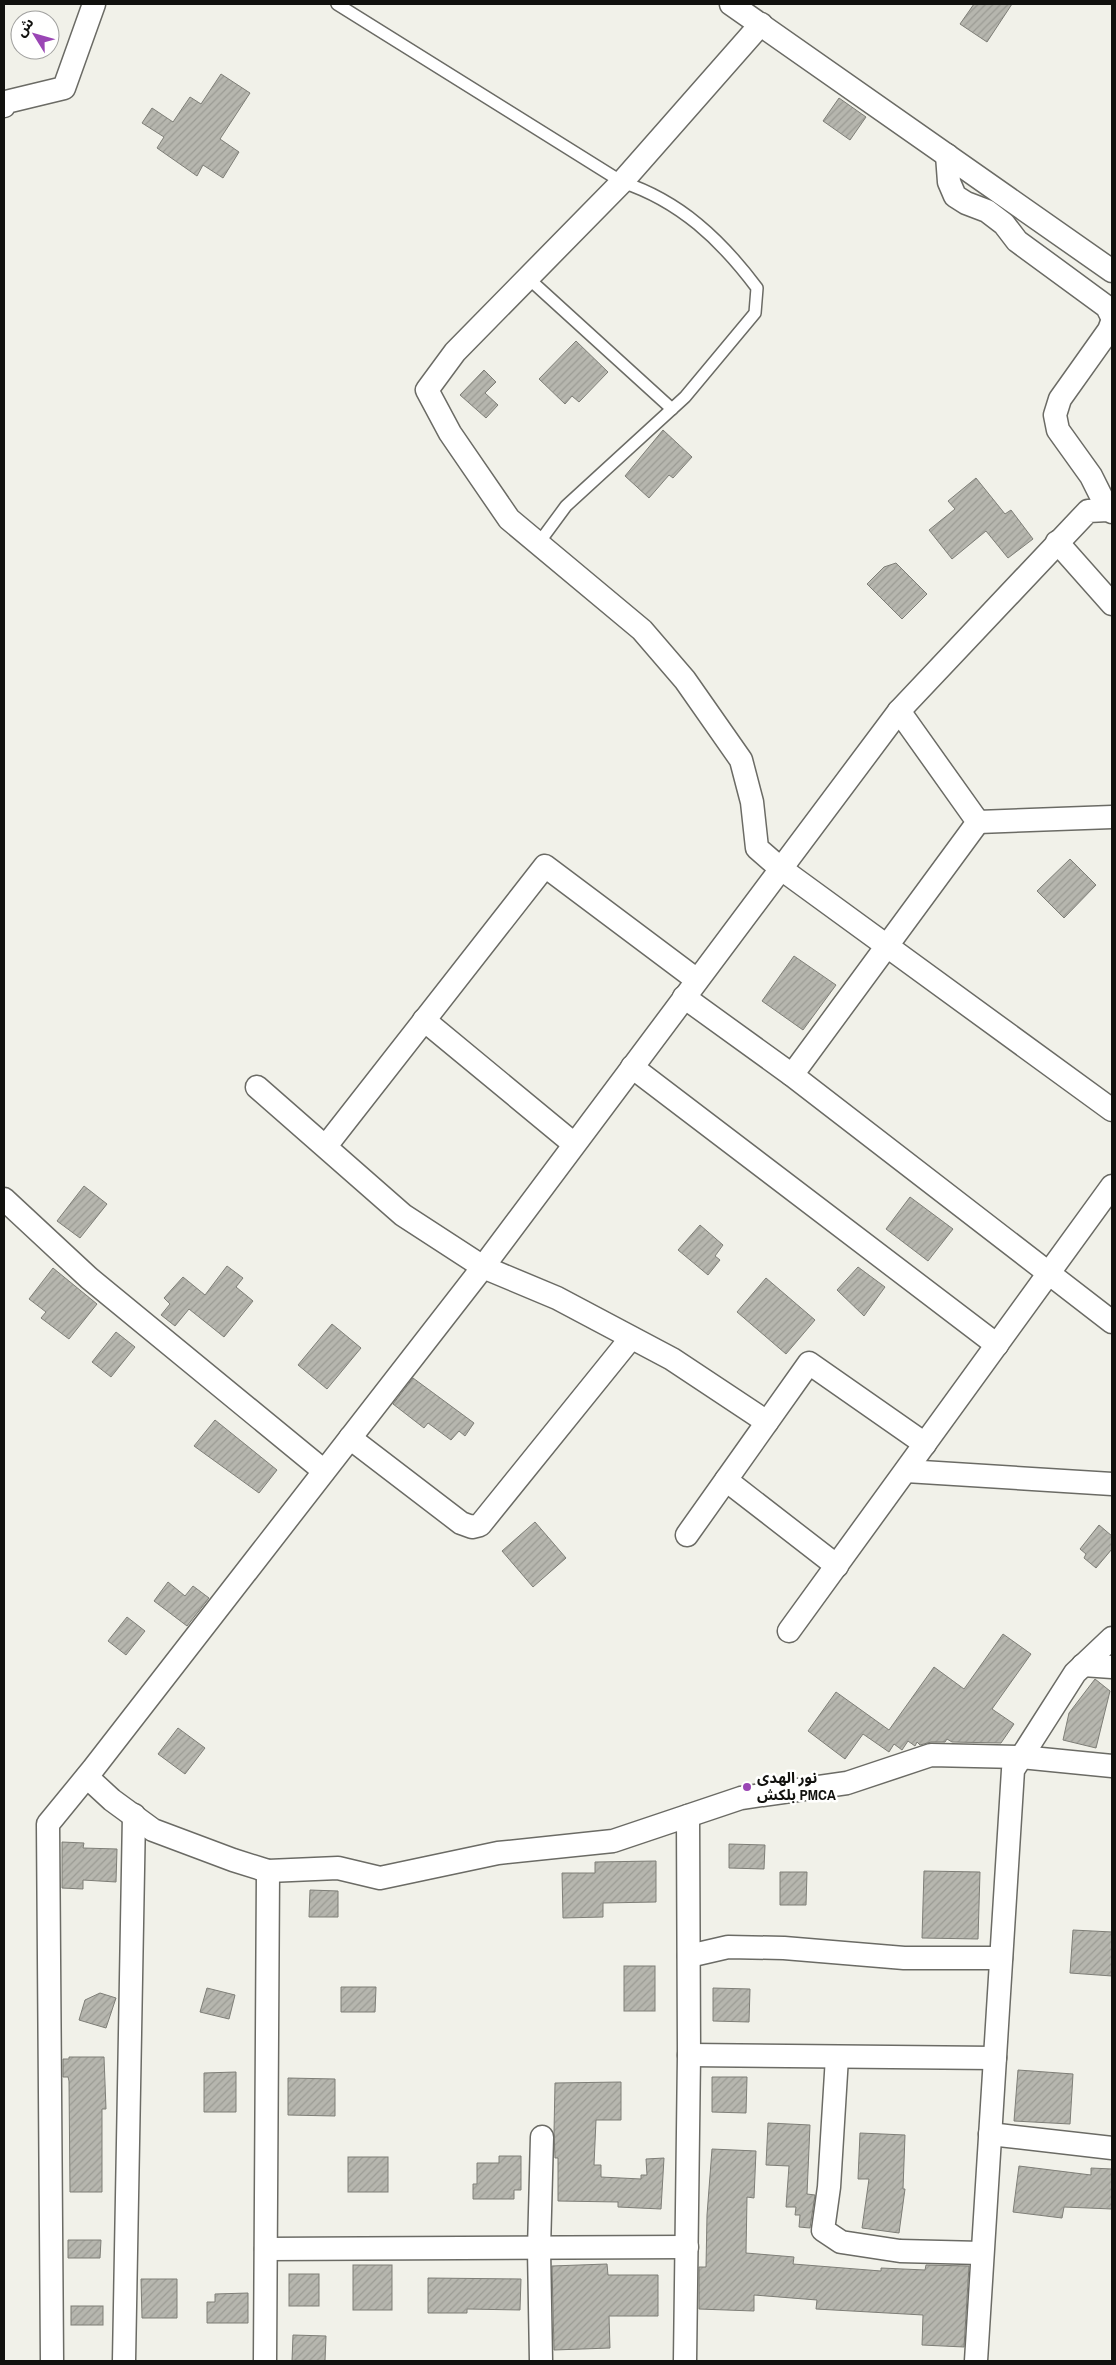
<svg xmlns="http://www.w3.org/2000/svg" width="1116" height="2365" viewBox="0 0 1116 2365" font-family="'Archivo Narrow','Noto Sans Arabic',sans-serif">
<defs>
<pattern id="building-hatch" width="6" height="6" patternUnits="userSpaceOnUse" patternTransform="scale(1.25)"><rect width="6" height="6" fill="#b6b6ae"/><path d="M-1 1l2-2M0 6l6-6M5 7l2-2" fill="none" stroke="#9b9b94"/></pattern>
</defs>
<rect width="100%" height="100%" fill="#f1f1e9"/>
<!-- building -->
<g fill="url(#building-hatch)" stroke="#7e7e77">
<path d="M974,4h38l-25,38 -27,-18z"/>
<path d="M221,74l29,19 -30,46 19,13 -16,26 -20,-13 -6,11 -40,-28 7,-11 -22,-14 10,-15 21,14 17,-25 11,7z"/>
<path d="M839,98l27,19 -16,23 -27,-19z"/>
<path d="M576,341l32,31 -29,30 -7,-6 -7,8 -26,-25z"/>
<path d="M484,370l12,12 -11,11 13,12 -12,13 -26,-23z"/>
<path d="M663,430l29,27 -19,21 -4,-3 -20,23 -24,-22z"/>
<path d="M976,478l29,36 6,-4 22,29 -25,19 -22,-27 -34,28 -23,-29 26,-21 -7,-8z"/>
<path d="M896,563l31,31 -25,25 -35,-35 17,-17z"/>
<path d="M1070,859l26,26 -32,33 -27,-27z"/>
<path d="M794,956l42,29 -33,45 -41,-29z"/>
<path d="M84,1186l23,18 -27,34 -23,-17z"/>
<path d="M910,1197l43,32 -25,32 -42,-32z"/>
<path d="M700,1225l23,20 -8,11 5,4 -12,15 -30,-25z"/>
<path d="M227,1266l16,12 -7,9 17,14 -29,36 -35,-28 -14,17 -14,-11 9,-11 -6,-6 19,-21 22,18z"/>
<path d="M858,1267l27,20 -21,29 -27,-26z"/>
<path d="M53,1268l44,36 -28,35 -28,-21 5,-6 -17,-13z"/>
<path d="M766,1278l49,42 -29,34 -49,-42z"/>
<path d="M332,1324l29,24 -34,41 -29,-24z"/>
<path d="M116,1332l19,15 -24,30 -19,-15z"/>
<path d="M413,1378l61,45 -9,13 -6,-5 -8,9 -23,-17 -4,5 -31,-24z"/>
<path d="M215,1420l62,50 -18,23 -65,-47z"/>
<path d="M535,1522l31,36 -33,29 -31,-36z"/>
<path d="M1099,1525l13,11v13l-16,19 -12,-10 2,-4 -6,-5z"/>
<path d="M168,1582l17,14 8,-10 16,12 -22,28 -33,-25z"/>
<path d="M127,1617l18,14 -19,24 -18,-14z"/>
<path d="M1003,1634l28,20 -39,55 22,15 -13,19 -49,-1 -5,-3 -2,3h-14l-11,3 -3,-3 -2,4 -7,-5 -6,9 -8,-6 -5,8 -26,-18 -18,25 -37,-28 28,-39 53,38 45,-63 30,22z"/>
<path d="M1095,1679l15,12 -14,57 -33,-8 6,-27z"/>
<path d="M178,1728l27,20 -20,26 -27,-20z"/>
<path d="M62,1842l22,1 -1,5 34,1 -1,33 -33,-2v9l-21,-1z"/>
<path d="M729,1844l36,1 -1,24 -35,-1z"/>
<path d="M656,1861v41l-53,1v14l-40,1 -1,-45h33v-11z"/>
<path d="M924,1871l56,1 -2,67 -56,-1z"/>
<path d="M780,1872h27l-1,33h-26z"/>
<path d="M310,1890l28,1v26h-29z"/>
<path d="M1073,1930l39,2v44l-42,-3z"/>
<rect x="624" y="1966" width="31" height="45"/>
<path d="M341,1987h35l-1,25h-34z"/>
<path d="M207,1988l28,7 -6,24 -29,-7z"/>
<path d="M713,1988l37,1 -1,33 -36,-1z"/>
<path d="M100,1993l16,5 -10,30 -27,-8 6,-20z"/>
<path d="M69,2057h35l2,52h-4v83h-32l-1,-111 -1,-4h-5v-18h6z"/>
<path d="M1018,2070l55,4 -3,50 -56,-3z"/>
<path d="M236,2072v40h-32v-39z"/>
<path d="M712,2077h35l-1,36 -34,-1z"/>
<path d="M288,2078l47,1v37l-47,-1z"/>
<path d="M621,2082v38h-25l-2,45h7v12l40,2v-4h6l-1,-16 18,-1 -3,51 -43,-2v-5l-60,-1v-43h-3l-1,-26 1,-49z"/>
<path d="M768,2123l42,2 -3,69 8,1 -5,33 -11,-1 1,-12h-5l1,-8h-10l3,-41 -23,-1z"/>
<path d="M860,2133l45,2 -2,54h2l-6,44 -37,-5 7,-49h-11z"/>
<path d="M712,2149l44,2 -2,47 -7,-1 -1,56 48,4 -1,7 88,7v-3l44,2 1,-5 43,1 -5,81 -42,-2 1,-30 -107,-6 1,-9 -63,-5v16l-55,-2v-42h7l1,-52z"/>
<path d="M499,2156h22v34h-7v9h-41v-15h4v-21h22z"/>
<rect x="348" y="2157" width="40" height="35"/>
<path d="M1019,2166l72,9v-7l21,1v40l-48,-2 -2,11 -49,-6z"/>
<path d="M68,2240h33l-1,18h-32z"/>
<path d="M607,2264l1,11h50v41h-49l1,32 -56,2 -2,-84z"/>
<rect x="353" y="2265" width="39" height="45"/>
<rect x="289" y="2274" width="30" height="32"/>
<path d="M428,2278l93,1 -1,31 -53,-1v4h-39z"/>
<path d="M141,2279h36v39h-35z"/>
<path d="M248,2293v30h-41v-21h8v-8z"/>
<rect x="71" y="2306" width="32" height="19"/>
<path d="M293,2335l33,1 -1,25h-33z"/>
</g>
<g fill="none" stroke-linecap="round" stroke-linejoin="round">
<defs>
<g id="lane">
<path d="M337,4l285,178c58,19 99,58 135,106l-2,25 -70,84 -119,109 -28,38"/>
<path d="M528,278l144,131"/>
</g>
<g id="street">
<path d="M731,4l381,267"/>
<path d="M761,24l-139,158 -167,170 -28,38 23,43 59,86 133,111 43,50 56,80 11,42 5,46 23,20 332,242"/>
<path d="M4,106l2,-4 58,-14 30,-84"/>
<path d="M947,155l2,27 6,14 11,7 21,8 17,13 13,17 90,66 5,10"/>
<path d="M1108,510l-17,-34 -33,-46 -3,-15 5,-16 49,-69 3,-8"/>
<path d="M1057,542l55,62"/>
<path d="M978,822l134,-5"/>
<path d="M684,997l108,78 320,247"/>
<path d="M424,1020l150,124"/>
<path d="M632,1067l365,278"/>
<path d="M792,1075l186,-253 -79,-111"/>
<path d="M257,1087l146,128 80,52 74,31 115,61 95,63"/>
<path d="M326,1146l219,-280 152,114"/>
<path d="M4,1199l85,79 235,193"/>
<path d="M350,1438l111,85 11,4 8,-2 151,-187"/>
<path d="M906,1471l206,13"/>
<path d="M726,1480l111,86"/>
<path d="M687,1535l122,-172 116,81"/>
<path d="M789,1631l323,-445"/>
<path d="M1083,1665l29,2"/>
<path d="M87,1777l25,23 41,30 80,30 35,11 70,-3 42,10 118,-25 115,-12 128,-43 106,-15 84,-28 90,2 91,9"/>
<path d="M689,1956l39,-9 56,1 120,10h97"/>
<path d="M689,2055l306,3"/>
<path d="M837,2057l-8,130 -6,43 18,12 59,9 81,2"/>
<path d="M990,2134l122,14"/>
<path d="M266,2249l421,-2"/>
<path d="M52,2361l-4,-537 45,-55 390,-502 416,-556 189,-200 20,-1 4,2"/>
<path d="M124,2361l10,-546"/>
<path d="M265,2361l3,-490"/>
<path d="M541,2361l-2,-112 3,-112"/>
<path d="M685,2361l4,-306 -1,-239"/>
<path d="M976,2361l37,-591 62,-97 37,-35"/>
</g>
</defs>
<!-- lane casing -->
<use href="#lane" stroke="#6b6b65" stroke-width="14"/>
<!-- street casing -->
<use href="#street" stroke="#6b6b65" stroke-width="25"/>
<!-- lane -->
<use href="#lane" stroke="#fff" stroke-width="11"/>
<!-- street -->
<use href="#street" stroke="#fff" stroke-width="22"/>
</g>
<!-- markers -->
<circle fill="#9a46b4" stroke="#fffffe" stroke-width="2" cx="747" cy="1787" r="5"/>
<g text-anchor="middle" stroke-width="5" stroke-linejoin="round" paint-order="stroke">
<!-- poi labels -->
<g font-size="15" font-weight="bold" fill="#11110e" stroke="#fffffe" text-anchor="start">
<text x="757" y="1783">نور الهدى<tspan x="757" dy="17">بلكش PMCA</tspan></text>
</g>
</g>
<!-- border -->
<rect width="1116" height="2365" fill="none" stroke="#11110e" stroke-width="10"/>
<!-- north arrow -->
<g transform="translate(35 35) rotate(307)"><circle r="24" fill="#fffffe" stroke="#a0a09e"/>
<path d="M0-4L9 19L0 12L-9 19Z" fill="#9a46b4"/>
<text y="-8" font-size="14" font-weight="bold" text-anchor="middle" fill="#11110e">ش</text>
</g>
</svg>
